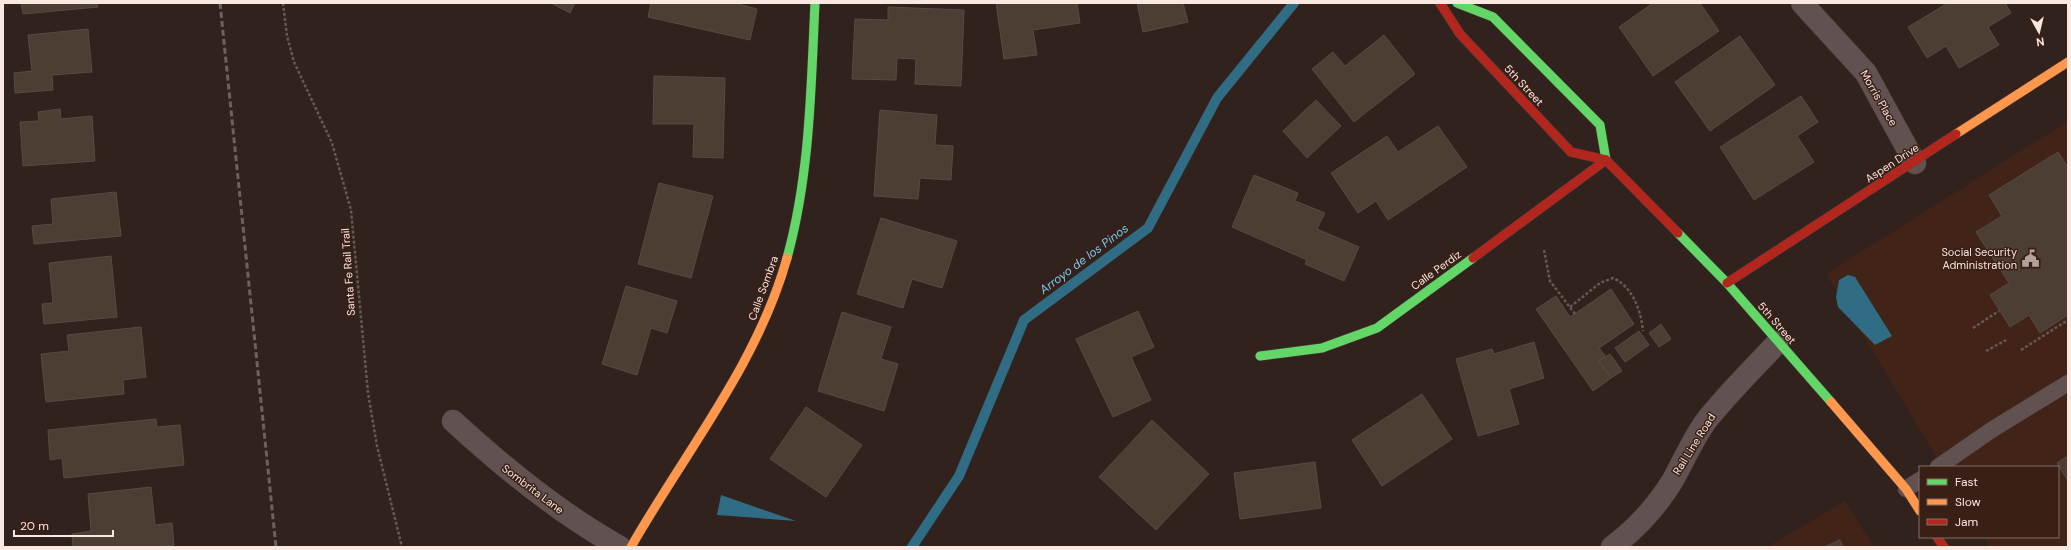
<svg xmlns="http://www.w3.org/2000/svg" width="2071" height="550" viewBox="0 0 2071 550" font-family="'DM Sans',sans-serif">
<rect width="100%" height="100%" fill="#31221d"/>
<!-- built -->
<g fill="#412318">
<path d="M2068,121v426h-78l-6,-10h74v-70h-116l-116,-193z"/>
<path d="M1845,501l29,46h-107z"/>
</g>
<!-- water -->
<g fill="#306c83">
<path d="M1848,275l7,2 37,59 -17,9 -37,-38 -2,-10 3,-17z"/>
<path d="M721,495l75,26 -79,-6z"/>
</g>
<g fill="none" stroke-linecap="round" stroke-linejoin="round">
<!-- stream -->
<path stroke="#306c83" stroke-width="10" d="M912,547l47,-71 65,-156 124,-92 69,-130 77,-95"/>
</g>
<!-- building -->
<g fill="#4d3e34" stroke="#564b45">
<path d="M21,3h76l1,4 -75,7z"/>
<path d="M551,3h24l-5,10z"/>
<path d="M651,3h84l22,6 -7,31 -102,-23z"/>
<path d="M996,3h81l3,20 -47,7 4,25 -33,4z"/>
<path d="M1137,3h46l5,19 -45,10z"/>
<path d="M1653,3h47l19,28 -66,45 -34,-49z"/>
<path d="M1948,3h57l6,10 -23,14 11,18 -40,23 -13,-22 -19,12 -19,-31z"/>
<path d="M888,7l76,3 -3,76 -46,-2 1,-25 -19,-1 -1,22 -44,-1 3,-60 33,1z"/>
<path d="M88,29l4,43 -40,3 1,15 -38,3 -1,-20 18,-2 -4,-36z"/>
<path d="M1384,35l31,39 -61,48 -42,-53 21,-17 12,14z"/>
<path d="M1740,36l35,49 -65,46 -35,-49z"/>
<path d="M654,76l71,2 -2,80 -30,-1 1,-33h-41z"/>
<path d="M1801,96l17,26 -21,14 17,26 -60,38 -34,-53z"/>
<path d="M1316,100l25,26 -34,32 -24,-27z"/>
<path d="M60,109l1,10 31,-3 3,45 -72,5 -3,-44 19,-1 -1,-9z"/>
<path d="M880,110l57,5 -2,30 18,1 -2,34 -31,-2 -2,21 -44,-3z"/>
<path d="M1438,126l29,41 -79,53 -12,-19 -18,12 -27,-40 56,-37 11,16z"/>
<path d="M2058,152l10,15v148l-28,18 -11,-18 -19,12 -20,-32 19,-12 -33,-51 26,-16 -13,-21z"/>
<path d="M1254,175l44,18 -3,8 30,12 -8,16 42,18 -15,34 -39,-17 2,-4 -75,-33z"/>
<path d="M659,183l54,13 -22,82 -53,-14z"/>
<path d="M116,192l5,44 -87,8 -2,-18 21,-2 -2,-25z"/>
<path d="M881,218l76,23 -15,47 -30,-9 -9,29 -46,-14z"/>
<path d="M111,256l6,61 -73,7 -2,-20 11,-1 -4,-40z"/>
<path d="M626,286l51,15 -10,32 -16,-5 -14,47 -35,-11z"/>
<path d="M1611,289l23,35 -35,24 7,9 -7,4 12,17 -18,13 -57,-82 20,-13 14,21z"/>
<path d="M1138,311l16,36 -23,10 20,43 -38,17 -37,-78z"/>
<path d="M842,312l49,15 -10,32 17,5 -14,47 -66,-20z"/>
<path d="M1661,324l10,15 -12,8 -10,-14z"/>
<path d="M141,327l5,50 -23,3 1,14 -78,8 -5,-48 28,-3 -2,-16z"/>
<path d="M1639,331l10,14 -24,17 -10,-14z"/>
<path d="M1534,342l10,36 -35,11 10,35 -41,12 -22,-77 36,-10 2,5z"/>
<path d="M1610,354l12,17 -11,7 -12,-17z"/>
<path d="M1422,394l30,45 -70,47 -30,-46z"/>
<path d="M806,407l56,38 -36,52 -56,-38z"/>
<path d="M156,419l1,8 23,-2 4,40 -120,13 -2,-20 -12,2 -2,-30z"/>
<path d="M1152,420l57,54 -53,56 -57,-53z"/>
<path d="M2068,456v25l-11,-18z"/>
<path d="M1315,462l6,46 -81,11 -6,-46z"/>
<path d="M151,487l4,38 17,-2 2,22 -18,2h-83l-1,-13 19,-3 -3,-37z"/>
<path d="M1840,540l3,7h-19z"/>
</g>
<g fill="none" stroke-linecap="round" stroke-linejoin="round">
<defs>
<g id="lane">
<path d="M1938,467l55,-38 75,-46"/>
<path d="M1906,489l14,-9"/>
</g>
<g id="street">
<path d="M1802,3l64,70 49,90"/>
<path d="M453,421c52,48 106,92 167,126"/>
<path d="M1612,547c24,-18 45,-41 61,-67 11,-20 20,-41 33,-59 22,-28 48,-53 72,-79"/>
</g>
<g id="fast">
<path d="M1457,3l36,14 107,108 6,35"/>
<path d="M1678,233l49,50 104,119"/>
<path d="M787,258c23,-83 24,-170 28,-255"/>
<path d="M1260,356l62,-8 55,-20 96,-70"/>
</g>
<g id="slow">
<path d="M1956,134l112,-72"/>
<path d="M1831,402l75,87 14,22"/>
<path d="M631,547c54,-95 126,-182 156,-289"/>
</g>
<g id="jam">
<path d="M1440,3l20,31 111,118 35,8 72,73"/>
<path d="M1473,258l133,-98"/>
<path d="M1727,283l229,-149"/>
<path d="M1937,537l7,10"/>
</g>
</defs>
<!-- lane casing -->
<use href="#lane" stroke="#4b3e3a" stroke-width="17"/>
<!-- street casing -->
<use href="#street" stroke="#4b3e3a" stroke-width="23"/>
<!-- fast casing -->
<use href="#fast" stroke="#4b3e3a" stroke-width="10"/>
<!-- slow casing -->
<use href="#slow" stroke="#4b3e3a" stroke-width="10"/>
<!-- jam casing -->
<use href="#jam" stroke="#4b3e3a" stroke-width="10"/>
<!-- path -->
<g stroke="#655855" stroke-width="2.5" stroke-dasharray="3 2" stroke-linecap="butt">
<path d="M283,3l4,33 7,26 38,81 19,67 17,183 9,53 25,101"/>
<path d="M1544,250l6,31 25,33"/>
<path d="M1570,307l30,-24 13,-5c20,9 28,33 30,53"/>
<path d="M1973,328l26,-17"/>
<path d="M2021,350l47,-30"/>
<path d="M1986,351l22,-12"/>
</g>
<!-- lane -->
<use href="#lane" stroke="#615150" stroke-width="16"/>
<!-- street -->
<use href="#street" stroke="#615150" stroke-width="22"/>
<!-- fast -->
<use href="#fast" stroke="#63d668" stroke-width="9"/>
<!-- slow -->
<use href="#slow" stroke="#ff974d" stroke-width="9"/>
<!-- jam -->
<use href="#jam" stroke="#b3261e" stroke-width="9"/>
<!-- rail -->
<path stroke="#6d605e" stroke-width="3" stroke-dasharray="6 3" stroke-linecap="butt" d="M220,3l56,544"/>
</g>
<!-- icons -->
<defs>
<symbol id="civic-bare" viewBox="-9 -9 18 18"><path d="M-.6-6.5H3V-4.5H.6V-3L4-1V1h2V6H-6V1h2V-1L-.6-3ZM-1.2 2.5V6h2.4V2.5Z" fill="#b3a29c" stroke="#391f15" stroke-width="2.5" paint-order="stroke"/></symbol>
</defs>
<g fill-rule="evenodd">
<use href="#civic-bare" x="2018" y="246" width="25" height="25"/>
</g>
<g text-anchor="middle" stroke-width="3" stroke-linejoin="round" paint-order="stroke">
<!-- street labels -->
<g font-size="11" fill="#f9e7e0" stroke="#391f15">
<text transform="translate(1524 85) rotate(47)" y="4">5th Street</text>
<text transform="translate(1879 98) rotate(60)" y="4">Morris Place</text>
<text transform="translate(1892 163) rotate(-33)" y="4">Aspen Drive</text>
<text transform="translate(1436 270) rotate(-36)" y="4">Calle Perdiz</text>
<text transform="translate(348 272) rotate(-94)" y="4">Santa Fe Rail Trail</text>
<text transform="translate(763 288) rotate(-70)" y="4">Calle Sombra</text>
<text transform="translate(1777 323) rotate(49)" y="4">5th Street</text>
<text transform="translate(1694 444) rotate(-58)" y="4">Rail Line Road</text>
<text transform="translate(533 489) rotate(37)" y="4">Sombrita Lane</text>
</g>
<!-- poi labels -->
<g font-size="11" fill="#f9e7e0" stroke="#391f15" text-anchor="end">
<text x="2017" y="256">Social Security<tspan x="2017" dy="13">Administration</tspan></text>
</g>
<!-- water labels -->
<g font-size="12" font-style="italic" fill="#6ed0f8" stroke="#391f15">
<text transform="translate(1084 259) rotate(-37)" y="4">Arroyo de los Pinos</text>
</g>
</g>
<!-- border -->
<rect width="2071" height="550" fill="none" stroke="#f9e7e0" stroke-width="8"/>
<!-- legend -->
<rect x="1919" y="466" width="140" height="72" fill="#391f15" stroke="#866f66"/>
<rect x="1927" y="479" width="20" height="6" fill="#63d668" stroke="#866f66"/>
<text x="1955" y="486" font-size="12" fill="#f9e7e0">Fast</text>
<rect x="1927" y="499" width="20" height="6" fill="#ff974d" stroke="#866f66"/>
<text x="1955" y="506" font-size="12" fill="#f9e7e0">Slow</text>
<rect x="1927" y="519" width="20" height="6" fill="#b3261e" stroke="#866f66"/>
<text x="1955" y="526" font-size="12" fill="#f9e7e0">Jam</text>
<!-- north arrow -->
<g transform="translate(2039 32) rotate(172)" stroke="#391f15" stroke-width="3" paint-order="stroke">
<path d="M0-3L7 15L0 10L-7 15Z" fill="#f9e7e0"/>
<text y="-6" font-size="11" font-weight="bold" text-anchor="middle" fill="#f9e7e0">N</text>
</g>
<!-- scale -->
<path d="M14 530v6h99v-6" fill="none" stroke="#f9e7e0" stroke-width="2"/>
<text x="20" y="530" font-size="12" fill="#f9e7e0" stroke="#391f15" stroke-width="3" paint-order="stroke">20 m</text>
</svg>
